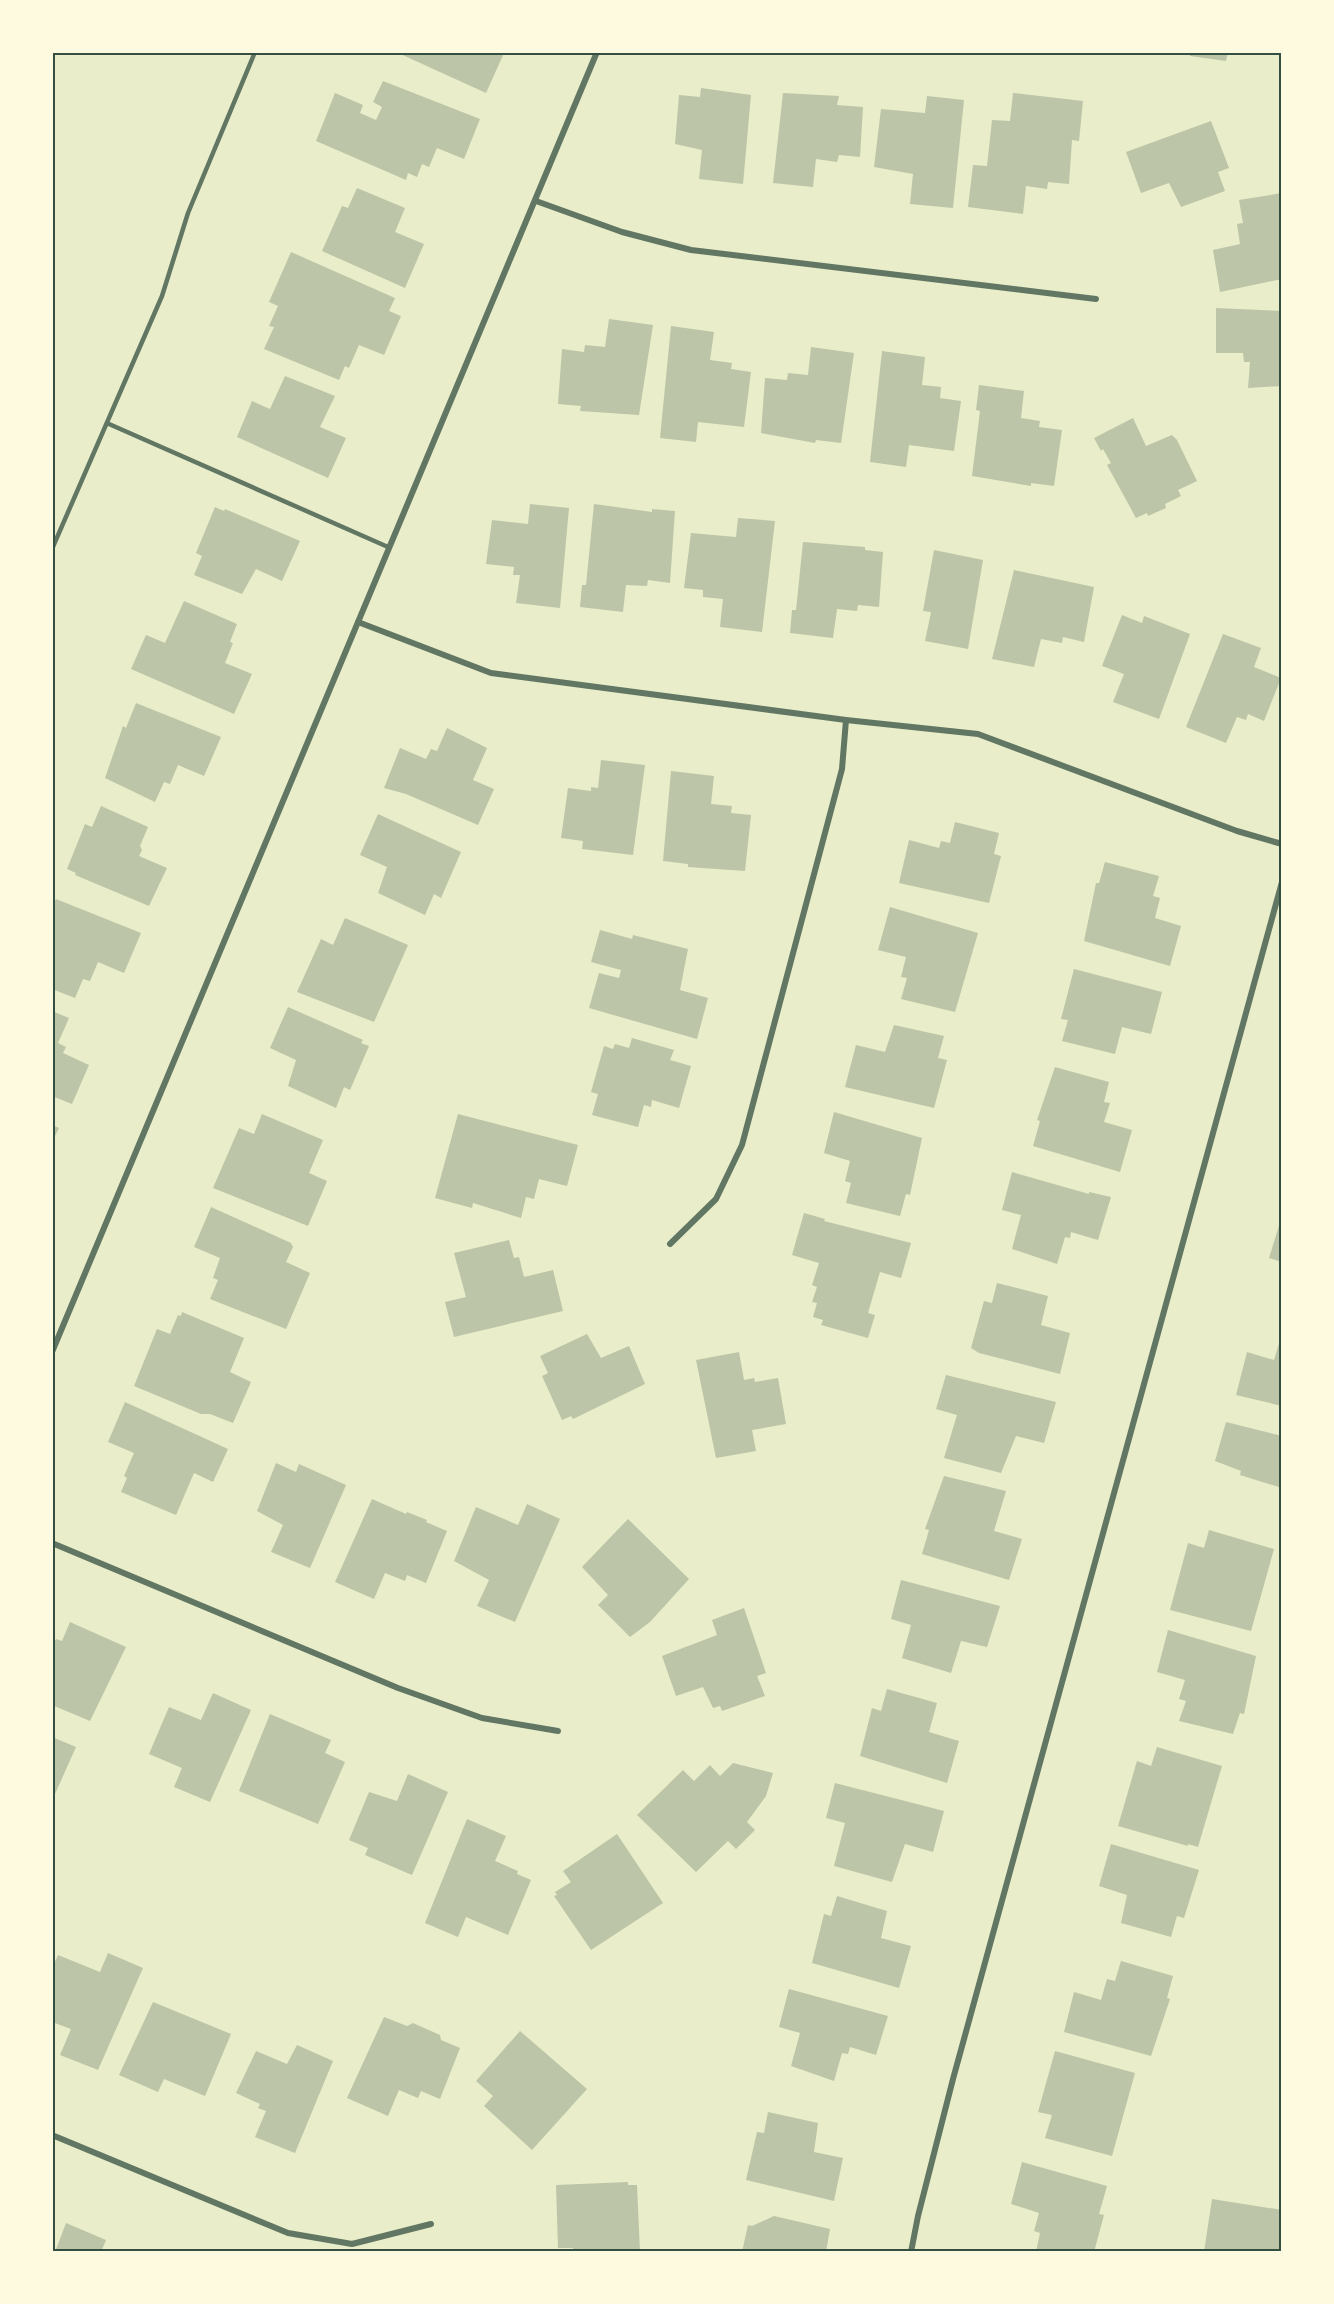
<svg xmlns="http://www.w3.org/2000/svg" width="1334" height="2304" viewBox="0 0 1334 2304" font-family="'Source Serif 4',serif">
<rect width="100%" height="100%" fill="#e9edc9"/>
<!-- building -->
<g fill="#bcc5a7">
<path d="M396,52h106l2,1 -18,40z"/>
<path d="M1190,52h38l-2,9 -36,-5z"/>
<path d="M383,81l97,38 -16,40 -27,-11 -8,19 -7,-3 -5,13 -9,-4 -2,7 -90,-39 19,-48 28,12 -3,8 16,7 6,-13 -9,-5z"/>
<path d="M701,88l50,7 -8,89 -44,-5 3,-29 -27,-6 4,-49 21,2z"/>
<path d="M783,93l56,3 -2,9 26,2 -3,50 -21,-2 -2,7 -21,-3 -3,28 -40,-4z"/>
<path d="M1013,93l70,8 -4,40 -7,-1 -3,44 -21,-2 -1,7 -21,-3 -3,28 -55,-7 5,-42 14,1 5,-46 18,1z"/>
<path d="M927,96l37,4 -11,108 -43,-4 3,-30 -39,-7 7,-58 44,4z"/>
<path d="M1211,121l18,47 -11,4 7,19 -44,16 -12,-24 -28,10 -15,-41z"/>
<path d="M357,188l48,20 -10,24 29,12 -19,44 -83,-37 20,-45 6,2z"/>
<path d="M1282,193v86l-62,13 -7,-42 27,-6 -3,-20 6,-1 -4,-23z"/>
<path d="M291,252l104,46 -6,13 12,5 -17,39 -25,-10 -10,23 -4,-2 -6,14 -75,-31 10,-22 -5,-1 9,-20 -9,-4z"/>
<path d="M1216,308l66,3v75l-34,2 2,-26h-6l-1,-9h-27z"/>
<path d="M609,319l44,6 -14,90 -59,-4 1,-5 -23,-2 4,-55 22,3 1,-7 20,2z"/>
<path d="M671,326l43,6 -4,28 22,3 -1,6 20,3 -7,55 -46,-5 -2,20 -36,-4z"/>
<path d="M811,347l43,6 -13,90 -25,-3 -1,3 -54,-10 4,-55 22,2 1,-7 20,2z"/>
<path d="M882,351l43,6 -3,28 19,2 -1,11 21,3 -7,50 -45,-6 -3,22 -36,-5z"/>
<path d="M285,376l50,20 -15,31 26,11 -18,40 -91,-41 15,-36 18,8z"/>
<path d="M979,385l45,6 -3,27 19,3 -1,6 23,3 -8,56 -23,-3v3l-59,-10 8,-65 -4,-1z"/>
<path d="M1133,418l13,28 26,-11 5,5 20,41 -19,9 3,6 -16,8 1,4 -18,8 -1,-3 -11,5 -29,-53 4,-2 -8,-14 -2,2 -7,-13z"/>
<path d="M530,504l39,4 -9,100 -44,-5 4,-28h-7l1,-8 -28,-3 6,-44 36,4z"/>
<path d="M594,504l58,8v-3l23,2 -5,72 -22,-3 -1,6 -21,-1 -3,27 -43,-5 2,-22h4z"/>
<path d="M215,507l9,4 1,-2 75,32 -18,40 -26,-12 -14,25 -48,-19 8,-19 -6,-3z"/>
<path d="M738,518l37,3 -13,111 -42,-5 3,-28 -20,-2v-7l-19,-2 7,-55 45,4z"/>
<path d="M803,542l62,5v3l18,2 -4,55 -21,-2 -1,6 -20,-2 -4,29 -43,-5 2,-23h4z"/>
<path d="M934,550l49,10 -15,89 -43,-8 6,-29 -8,-1z"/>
<path d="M1014,570l80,17 -10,55 -21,-5 -1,6 -21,-4 -7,28 -42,-8z"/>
<path d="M184,601l53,23 -7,18 3,1 -8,20 27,11 -18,40 -103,-45 15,-34 19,8z"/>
<path d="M1122,615l20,8 2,-7 46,18 -31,85 -46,-17 11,-28 -22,-8z"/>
<path d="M1223,634l38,14 -7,19 27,11 -17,43 -16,-7 -2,6 -9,-3 -11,26 -40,-16z"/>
<path d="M136,703l85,34 -17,39 -26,-11 -8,19 -6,-2 -9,20 -50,-24 18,-52 3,2z"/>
<path d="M447,728l40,20 -14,32 21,9 -16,36 -72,-31 -22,-6 16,-40 26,11 5,-10 6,2z"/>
<path d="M601,760l44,5 -12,90 -51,-6 1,-8 -22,-3 7,-50 23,3v-4l7,1z"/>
<path d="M671,771l43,5 -3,28 21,2 -1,7 20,2 -6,56 -57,-4v-3l-25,-3z"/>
<path d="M101,806l47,21 -8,19 2,4 -3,6 28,12 -18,38 -74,-31 1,-2 -9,-4 18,-45 7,3z"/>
<path d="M378,814l83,38 -20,46 -7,-4 -9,21 -47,-22 9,-26 -27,-12z"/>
<path d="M955,822l44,11 -5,21 7,2 -12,47 -90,-20 10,-43 30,8 2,-7 9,2z"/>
<path d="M1105,862l54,14 -6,20 7,2 -5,20 26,8 -11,40 -86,-25 12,-58h3z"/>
<path d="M56,899l85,34 -17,40 -26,-11 -8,19 -7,-2 -8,19 -23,-9v-81z"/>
<path d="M890,907l88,26 -23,79 -54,-13 6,-21 -6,-1 5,-20 -28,-7z"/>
<path d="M345,918l63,27 -34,77 -77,-30 24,-53 12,6z"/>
<path d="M600,930l32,9 1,-4 55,14 -8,41 28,8 -11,41 -108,-31 10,-35 20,5 2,-8 -30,-8z"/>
<path d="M1074,969l88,23 -11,42 -29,-7 -7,27 -53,-13 6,-21 -7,-1z"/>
<path d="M288,1007l75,33 -2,3 8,3 -19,44 -6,-3 -8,21 -48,-22 8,-26 -26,-12z"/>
<path d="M52,1011l17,7 -11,25 8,4 -3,6 26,12 -17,39 -20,-8z"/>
<path d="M894,1025l50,11 -6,22 9,2 -13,48 -89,-21 11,-42 29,7z"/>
<path d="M632,1038l42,12 -4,10 21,6 -12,42 -27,-8 -1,7 -7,-2 -6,22 -46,-12 6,-21 -7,-2 13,-46 9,3 2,-5 14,4z"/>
<path d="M1055,1067l54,15 -5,20 6,1 -6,19 28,8 -12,42 -87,-26 7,-25 -3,-1z"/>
<path d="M834,1112l88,26 -12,57 -4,-1 -6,22 -54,-13 5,-20 -6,-2 5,-20 -26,-8z"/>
<path d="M262,1114l61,26 -14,33 18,8 -19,45 -95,-38 26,-60 15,6z"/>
<path d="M458,1114l120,31 -11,41 -28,-7 -5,20 -8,-2 -5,21 -48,-15 -1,5 -37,-10z"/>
<path d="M52,1125l7,3 -7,14z"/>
<path d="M1012,1172l77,22v-2l22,5 -13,43 -27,-8 -1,6 -5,-1 -8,27 -45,-15 9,-34 -19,-5z"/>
<path d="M211,1207l80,36 2,4 -7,15 24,11 -24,56 -76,-30 8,-19 -5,-2 7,-20 -26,-11z"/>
<path d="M804,1213l21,6 -1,2 87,22 -10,35 -21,-6 -12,41 7,2 -7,23 -47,-13 2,-5 -10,-3 4,-14 -5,-1 5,-15 -5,-2 7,-22 -27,-8z"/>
<path d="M1282,1216v46l-13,-4z"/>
<path d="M509,1240l5,18 5,-1 5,20 29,-7 10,41 -109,26 -9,-35 21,-5 -12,-44z"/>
<path d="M997,1283l51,13 -7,29 29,8 -10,41 -81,-21 -8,-5 13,-47 8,2z"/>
<path d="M182,1312l62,26 -14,34 21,10 -18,41 -23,-9h-9l-67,-28 23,-57 13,5 8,-19 3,1z"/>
<path d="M587,1334l14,24 28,-12 16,38 -72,35 -2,-3 -9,4 -20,-44 6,-3 -8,-17z"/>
<path d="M1281,1337l1,69 -46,-11 11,-43 27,8z"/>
<path d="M739,1352l5,28 10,-2 1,4 23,-4 8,46 -34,6 4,21 -40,7 -20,-98z"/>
<path d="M946,1375l110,27 -12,41 -28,-7 -15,37 -57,-15 13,-43 -21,-6z"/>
<path d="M125,1402l103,47 -15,33 -19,-9 -18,42 -55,-23 6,-14 -3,-2 10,-23 -26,-11z"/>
<path d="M1226,1422l56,14v52l-42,-13 1,-4 -26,-10z"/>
<path d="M276,1463l20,9 3,-8 47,21 -36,83 -39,-16 12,-27 -26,-14z"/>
<path d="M944,1476l62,15 -12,40 28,8 -13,41 -87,-26 7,-24 -4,-1z"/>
<path d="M372,1499l34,15 1,-2 20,8 -1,2 21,9 -21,52 -19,-8 -2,6 -20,-8 -11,26 -39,-17z"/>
<path d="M527,1504l33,15 -45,103 -38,-16 12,-26 -35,-19 22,-54 42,18z"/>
<path d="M628,1519l61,60 -39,43 -20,15 -32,-32 10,-10 -26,-28z"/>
<path d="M1209,1530l65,19 -23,82 -81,-21 18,-67 16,5z"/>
<path d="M901,1580l99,26 -13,41 -26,-6 -10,32 -49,-15 9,-33 -20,-6z"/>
<path d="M744,1608l22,65 -9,3 8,20 -43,15 -2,-5 -7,2 -10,-21 -27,9 -14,-40 55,-21 -5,-15z"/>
<path d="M70,1622l56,25 -36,74 -38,-16v-59l4,-7 6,2z"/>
<path d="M1168,1630l88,26 -12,58 -4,-1 -7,21 -54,-13 7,-20 -7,-2 6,-19 -28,-8z"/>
<path d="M887,1689l50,14 -8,29 30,9 -12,42 -87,-27 12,-48 9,3z"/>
<path d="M213,1693l38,17 -41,92 -36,-15 8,-19 -33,-14 20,-47 32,13z"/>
<path d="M270,1714l61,26 -6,13 20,9 -27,62 -79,-33z"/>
<path d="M52,1737l24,10 -21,47 -3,-1z"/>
<path d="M1157,1747l65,19 -24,81 -10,-3v2l-70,-20 19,-65 14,5z"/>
<path d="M733,1763l40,10 -7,23 -19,26 8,8 -19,19 -8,-8 -32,31 -59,-57 46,-45 11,11 16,-16 10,11z"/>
<path d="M408,1774l40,18 -36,83 -47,-20 3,-7 -19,-8 20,-48 28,9z"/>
<path d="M835,1783l109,28 -11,41 -28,-8 -13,38 -58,-16 11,-43 -19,-5z"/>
<path d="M467,1819l39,17 -11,25 23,10 -1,3 14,6 -23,55 -42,-18 -8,20 -33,-14z"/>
<path d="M617,1834l46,69 -72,47 -37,-54 3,-1 -2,-3 16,-10 -8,-11z"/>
<path d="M1111,1844l88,26 -15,48 -7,-2 -6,21 -50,-14 6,-28 -28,-9z"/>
<path d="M837,1896l50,15 -6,27 30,8 -12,42 -87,-25 12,-49 7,2z"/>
<path d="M108,1953l35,15 -45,102 -38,-15 11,-26 -19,-7v-54l6,-13 42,17z"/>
<path d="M1121,1961l52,15 -6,22 3,1 -19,57 -87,-24 10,-40 27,8 6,-21 8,2z"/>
<path d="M789,1989l99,27 -12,39 -26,-8 -2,7 -6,-1 -8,28 -43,-15 9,-33 -21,-6z"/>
<path d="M153,2002l78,32 -26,62 -41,-17 -6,13 -39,-17z"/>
<path d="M384,2017l23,9 6,-3 27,12 1,5 19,8 -20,51 -19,-8 -3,7 -19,-8 -11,26 -41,-18z"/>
<path d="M520,2031l67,58 -55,61 -48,-44 9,-10 -17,-15z"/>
<path d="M297,2045l36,16 -38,92 -40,-16 11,-26 -8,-3 2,-4 -24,-11 20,-42 31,13z"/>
<path d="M1055,2051l80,22 -23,83 -67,-18 7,-23 -14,-3z"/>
<path d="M768,2112l50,11 -4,29 29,6 -9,43 -88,-21 11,-48 7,1z"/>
<path d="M1022,2162l85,24 -8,28 5,1 -10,37h-58l4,-19 -6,-2 5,-18 -28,-9z"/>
<path d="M628,2182v3h9l3,67h-67v-4h-15l-2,-63z"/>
<path d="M1212,2199l70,11v42h-78z"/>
<path d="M774,2216l56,13 -4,23h-84l6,-27 4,1z"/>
<path d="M66,2223l40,17 -5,12h-46z"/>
</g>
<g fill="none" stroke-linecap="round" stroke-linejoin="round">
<!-- service -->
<g stroke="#617663" stroke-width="4.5">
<path d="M109,424l279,123"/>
<path d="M52,549l110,-253 26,-83 67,-161"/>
</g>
<!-- minor -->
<g stroke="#617663" stroke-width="6">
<path d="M536,201l86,31 69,18 405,49"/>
<path d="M358,622l133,51 355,47 132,14 259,97 45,13"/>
<path d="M670,1244l46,-45 26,-54 100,-376 4,-49"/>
<path d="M52,1352l545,-1300"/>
<path d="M52,1543l346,145 84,30 76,13"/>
<path d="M52,2135l236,98 64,11 79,-20"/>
<path d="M911,2252l7,-36 35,-137 329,-1197"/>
</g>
</g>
<!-- border -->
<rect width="1334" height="2304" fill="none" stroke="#fefae0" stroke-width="108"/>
<rect x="54" y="54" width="1226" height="2196" fill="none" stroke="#344e41" stroke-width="2"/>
</svg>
